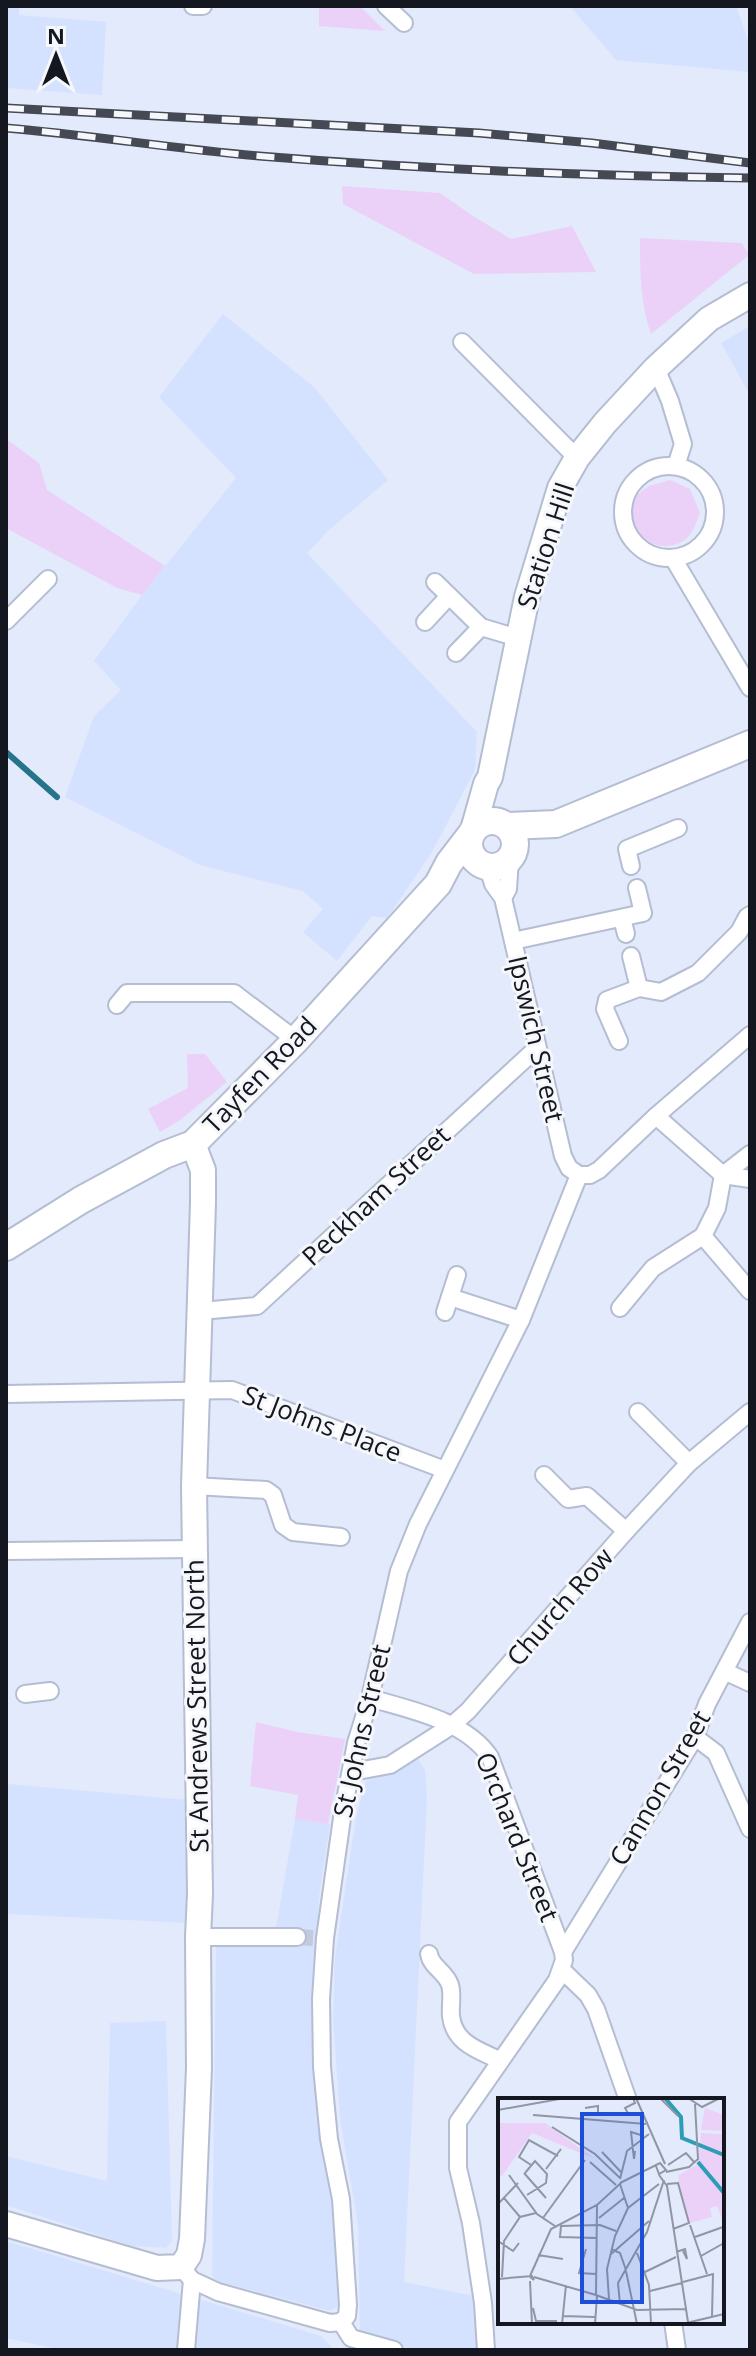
<svg xmlns="http://www.w3.org/2000/svg" width="756" height="2356" viewBox="0 0 756 2356" font-family="'Open Sans',sans-serif">
<rect width="100%" height="100%" fill="#e2eafb"/>
<!-- built -->
<g fill="#d5e2ff">
<path d="M6,6h13v9l87,7 -4,73 -96,-7z"/>
<path d="M570,6h166l14,40v26l-134,-12z"/>
<path d="M223,314l91,73 74,93 -60,51 -21,22 170,179 -2,38 -43,82 -45,66 -15,-2 -35,45 -34,-29 20,-23 -20,-18 -103,-26 -135,-68 29,-81 27,-26 -27,-29 48,-66 94,-117 -77,-81z"/>
<path d="M750,326v69l-29,-52z"/>
<path d="M416,1756l9,14 2,27 -23,485 71,14 3,54h-60l-58,-15 -2,-110 -18,-106 -7,-102 2,-60 21,-140 10,-36 39,-17z"/>
<path d="M8,1784l180,16v123l-181,-9z"/>
<path d="M295,1819l35,5 -11,73 -5,85 2,72 14,122 8,130 -7,5 -114,-30 -5,-5 4,-332 57,1z"/>
<path d="M166,2021l6,220 -6,7 -34,-2 -126,-41v-49l101,25 3,-158z"/>
<path d="M6,2241l315,95 14,14h-273l-56,-12z"/>
</g>
<!-- green -->
<g fill="#ebd1f8">
<path d="M319,6h41l25,25 -66,-5z"/>
<path d="M342,186l98,7 33,23 38,23 61,-13 24,46 -122,2 -131,-70z"/>
<path d="M640,238l102,5 7,12 -98,79c-11,-31 -11,-63 -11,-96z"/>
<path d="M6,439l33,24 8,27 118,76 -23,29 -25,-7 -111,-60z"/>
<path d="M670,480l20,9 10,24c-3,7 -6,17 -11,23 -18,20 -56,8 -57,-20 -1,-6 1,-13 2,-19l15,-11z"/>
<path d="M187,1054h18l22,28 -47,38 -20,12 -12,-23 40,-21z"/>
<path d="M256,1722l41,10 48,7 -17,85 -33,-5 3,-24 -48,-9z"/>
</g>
<g fill="none" stroke-linecap="round" stroke-linejoin="round">
<!-- stream -->
<path stroke="#267489" stroke-width="6" d="M6,752l51,45"/>
<!-- street-tunnel -->
<path stroke="#c3cada" stroke-width="16" stroke-dasharray="16 8" stroke-linecap="butt" d="M297,1937l18,1"/>
<defs>
<g id="street">
<path d="M193,6h10"/>
<path d="M386,6l18,17"/>
<path d="M462,342l115,116"/>
<path d="M656,368l14,33 13,43 -7,22"/>
<circle cx="669" cy="512" r="46"/>
<path d="M673,558l77,130"/>
<path d="M435,582l46,45 37,11"/>
<path d="M6,621l42,-42"/>
<path d="M425,622l24,-26"/>
<path d="M456,653l25,-26"/>
<path d="M631,866l-4,-17 51,-21"/>
<path d="M488,867l5,17 10,14 60,258 6,12 10,7"/>
<path d="M503,898l5,-9 2,-30"/>
<path d="M622,918l4,16"/>
<path d="M513,941l130,-28 -6,-25"/>
<path d="M631,956l8,32"/>
<path d="M117,1005l10,-12h107l62,47"/>
<path d="M619,1041l-14,-32 2,-9 32,-12 22,4 37,-19 41,-41 8,-15 3,-2"/>
<path d="M656,1116l67,59 27,4"/>
<path d="M579,1175h11l9,-5 57,-54 94,-81"/>
<path d="M703,1236l47,55"/>
<path d="M450,1297l71,23"/>
<path d="M620,1308l33,-40 50,-32 14,-28 6,-33 27,-21"/>
<path d="M201,1311l56,-5 280,-258"/>
<path d="M445,1312l12,-37"/>
<path d="M6,1394l226,-4 213,80"/>
<path d="M638,1412l51,51"/>
<path d="M544,1475l24,24 19,-3 39,35"/>
<path d="M194,1486l72,4 7,5 10,30 10,7 48,5"/>
<path d="M6,1551l188,-2"/>
<path d="M726,1672l24,11"/>
<path d="M25,1694l25,-3"/>
<path d="M370,1698c40,12 95,22 120,59l73,195 1,8 -7,20 -99,142v46l13,55 12,80 3,47"/>
<path d="M695,1737l21,16 34,76"/>
<path d="M352,1772l38,-7 61,-39 17,-15 158,-180 63,-68 61,-51"/>
<path d="M198,1937h99"/>
<path d="M563,1952l132,-215 12,-33 43,-82"/>
<path d="M429,1954c2,13 17,18 21,31 3,9 0,21 1,31 3,27 27,34 48,44"/>
<path d="M562,1970l26,25 8,14 32,91"/>
<path d="M181,2267l11,13 26,12 112,31 11,-1"/>
<path d="M341,2322l6,-6 1,-11 -7,-106 -12,-60 -7,-72 -1,-68 4,-61 18,-127 13,-68 14,-45 29,-127 19,-47 103,-204 58,-145"/>
<path d="M341,2322l10,16 43,12"/>
<path d="M673,2322l4,28"/>
<path d="M186,2350l6,-70"/>
</g>
<g id="secondary">
<path d="M473,830l13,-46 4,-7 37,-180 33,-109 17,-30 28,-35 51,-55 53,-49 41,-24"/>
<path d="M6,2224l151,44 24,-1 8,-12 3,-16 7,-171 -1,-131 2,-43 -6,-408 9,-283v-33l-10,-26"/>
</g>
<g id="primary">
<circle cx="492" cy="844" r="23"/>
<path d="M507,826l49,-2 194,-80"/>
<path d="M6,1247l75,-47 83,-45 29,-11 103,-104 142,-156 11,-21 20,-26"/>
</g>
</defs>
<!-- street casing -->
<use href="#street" stroke="#b4bdd2" stroke-width="20"/>
<!-- secondary casing -->
<use href="#secondary" stroke="#b4bdd2" stroke-width="28"/>
<!-- primary casing -->
<use href="#primary" stroke="#b4bdd2" stroke-width="30"/>
<!-- street -->
<use href="#street" stroke="#fff" stroke-width="16"/>
<!-- secondary -->
<use href="#secondary" stroke="#fff" stroke-width="24"/>
<!-- primary -->
<use href="#primary" stroke="#fff" stroke-width="26"/>
<defs>
<g id="rail">
<path d="M6,108l473,25 113,10 158,20"/>
<path d="M6,128c85,7 169,21 253,28 163,13 327,20 491,22"/>
</g>
</defs>
<!-- rail casing -->
<use href="#rail" stroke="#454954" stroke-width="9"/>
<!-- rail -->
<use href="#rail" stroke="#f5f7fb" stroke-width="6" stroke-dasharray="18" stroke-linecap="butt"/>
</g>
<g text-anchor="middle" stroke-width="6" stroke-linejoin="round" paint-order="stroke">
<!-- street labels -->
<g font-size="26" fill="#14171f" stroke="#f5f7fb">
<text transform="translate(546 546) rotate(-72)" y="9">Station Hill</text>
<text transform="translate(536 1039) rotate(77)" y="9">Ipswich Street</text>
<text transform="translate(260 1075) rotate(-46)" y="9">Tayfen Road</text>
<text transform="translate(376 1196) rotate(-43)" y="9">Peckham Street</text>
<text transform="translate(322 1424) rotate(21)" y="9">St Johns Place</text>
<text transform="translate(560 1607) rotate(-49)" y="9">Church Row</text>
<text transform="translate(197 1706) rotate(-91)" y="9">St Andrews Street North</text>
<text transform="translate(362 1731) rotate(-77)" y="9">St Johns Street</text>
<text transform="translate(660 1788) rotate(-60)" y="9">Cannon Street</text>
<text transform="translate(517 1837) rotate(68)" y="9">Orchard Street</text>
</g>
</g>
<!-- overview -->
<g transform="translate(498 2098)">
<rect width="226" height="226" fill="#e2eafb"/>
<path d="M207,10l19,7v16l-23,-1zM0,25h47l50,36 -63,-26 -30,43 -4,-1zM203,35l23,1v90l-7,-18 -7,2 2,9 -22,6 -12,-41 1,-7 19,-11z" fill="#ebd1f8"/>
<path fill="none" stroke="#2d9cb7" stroke-width="4" d="M167,0l16,19 1,21 42,17M200,64l26,31"/>
<path fill="none" stroke="#9096a3" stroke-width="2" d="M138,0l29,66M162,0l18,18M190,0l14,9 18,-9M87,10l13,-2v9l-10,-1M0,12l67,-12M35,17l113,9M131,17l-4,-7 10,-5 -2,-5M54,29l43,27 25,24M137,53l-1,8 -3,-27 13,4M104,54l19,20M92,64l26,23M33,67l-12,-8 10,-17 29,16M170,67l18,-12 9,10M48,71l15,-20M168,74l23,-5 9,-8 -3,-55M26,75l22,25M27,75l10,-12 12,13 -1,9 -19,12M11,77l28,39 18,12M161,77l8,11 21,136M122,81l7,-28 22,-17M122,85l40,-20 6,7 -7,4 -3,-8M122,86l8,24M169,86l11,-1 11,40 -16,6M6,100l16,19M0,106l20,-21M45,120l42,-58M101,120l25,-20M192,127l17,49M197,139l28,-10M99,140l-37,-1 1,-11 39,-1 16,6M0,143l15,10 6,-8M88,151l-7,24 17,1M113,151l9,4 6,17M178,154l9,-3 2,10 -4,-8M139,155l12,32 2,39M40,157l25,4M112,157l39,-34M203,158l23,-13M128,173l11,53M147,174l31,-15M32,178l21,-47 46,-24 25,-23M4,179l2,-36 16,-24 16,-4M36,179l62,18M0,181l34,-3 2,4 -4,-3M32,183l2,43M185,184l30,-8 -1,42M152,193l32,-8M98,197l41,15 49,-1M98,197l1,-90M111,201l-2,-30 8,-33 13,-28 31,-24M122,206l-2,-21 29,-51 17,-52M35,210l3,13h21M64,218l33,1M64,226l4,-39M97,226l2,-28M184,226l42,-10"/>
<path fill="#1d4ed8" fill-opacity="0.15" stroke="#1d4ed8" stroke-width="4" d="M84,16h60v188h-60z"/>
<rect width="226" height="226" fill="none" stroke="#14171f" stroke-width="4"/>
</g>
<!-- border -->
<rect width="756" height="2356" fill="none" stroke="#14171f" stroke-width="16"/>
<!-- north arrow -->
<g transform="translate(56 56)" stroke="#f5f7fb" stroke-width="6" paint-order="stroke">
<path d="M0-6L14 30L0 20L-14 30Z" fill="#14171f"/>
<text y="-12" font-size="22" font-weight="bold" text-anchor="middle" fill="#14171f">N</text>
</g>
</svg>
